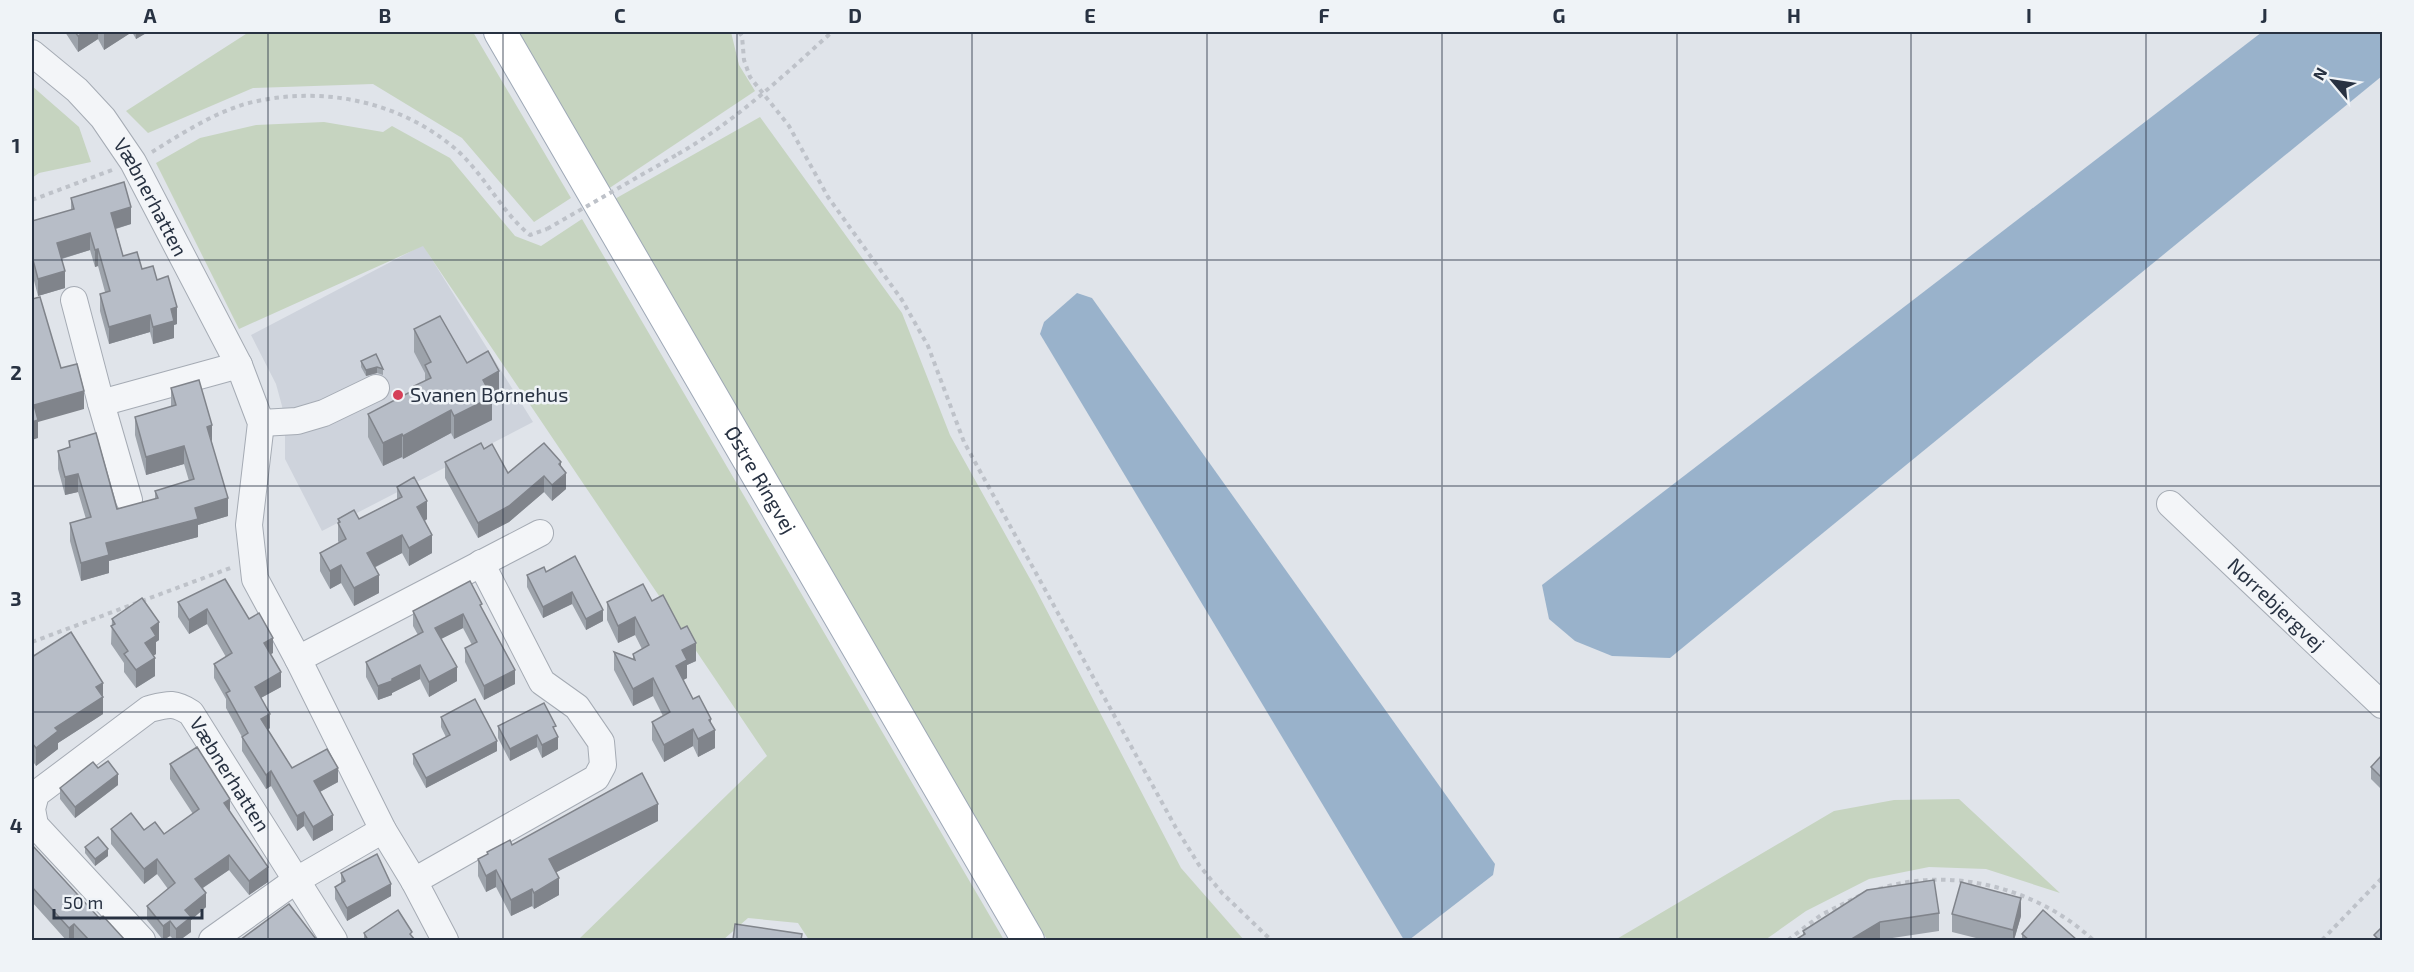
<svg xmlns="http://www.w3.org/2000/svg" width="2414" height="972" viewBox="0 0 2414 972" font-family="'Exo 2',sans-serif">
<rect width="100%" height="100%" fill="#e0e4ea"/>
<!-- built -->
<path fill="#ced3dc" d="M423,245l110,177 -211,109 -37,-72v-25l-3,-28 -6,-22 -25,-49z"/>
<!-- green -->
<g fill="#c6d4c0">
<path d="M249,32h224l98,166 -37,24 -72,-84 -89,-54 -120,4 -105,45 -22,-22z"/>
<path d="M518,32h213l8,33 16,26 -147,98z"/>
<path d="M32,86l47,41 12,35 -52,11 -7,5z"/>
<path d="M760,117l142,196 48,122 84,151 147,282 63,72h-196l-16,-20 -419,-720z"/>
<path d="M324,122l59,10 9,-6 58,32 65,78 26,10 41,-27 422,721h-195l-11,-17 -50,-5 -25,22h-145l189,-184 -344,-510 -184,83 -83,-166 44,-25 56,-13z"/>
<path d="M1959,799l101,94 -74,-24 -57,-2 -60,12 -63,32 -41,29h-150l219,-129 60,-11z"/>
</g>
<!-- water -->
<g fill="#99b2cb">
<path d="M2262,32h120v44l-712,582 -58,-2 -37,-15 -26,-22 -7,-34z"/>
<path d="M1077,293l15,5 403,566 -2,11 -84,65h-5l-364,-606 4,-12z"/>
</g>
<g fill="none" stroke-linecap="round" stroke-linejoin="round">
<defs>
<g id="minor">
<path id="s1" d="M32,53l45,37 26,28 30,44 106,203 22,58 -12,102 6,54 43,80 85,171 31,51 31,59"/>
<path d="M74,300l27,103 138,-38"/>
<path d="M101,403l28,97"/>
<path d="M261,423l36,-2 27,-8 52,-25"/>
<path id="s2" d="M2170,504l212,201"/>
<path d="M298,659l242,-126"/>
<path d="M414,881l182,-103 7,-13 -2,-23 -24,-35 -35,-25 -61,-119"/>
<path id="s3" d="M142,940l-107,-115 -3,-16 4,-15 113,-85c20,-5 25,-7 42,4l143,227"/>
<path d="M212,940l83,-59 88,-51"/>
</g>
<g id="major">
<path id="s4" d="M500,32l528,908"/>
</g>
</defs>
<!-- minor casing -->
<use href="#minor" stroke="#a5abb4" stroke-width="28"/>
<!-- major casing -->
<use href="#major" stroke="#9ea8b6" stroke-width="34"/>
<!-- path -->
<g stroke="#bec2c9" stroke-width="4" stroke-dasharray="4.5 4.5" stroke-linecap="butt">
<path d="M739,32l3,4 2,24 6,17 39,49 39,71 74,103 26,46 36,96 212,386 23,37 23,28 49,47"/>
<path d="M152,152c29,-18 60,-38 93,-48 71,-19 150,-5 207,42 31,25 48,65 78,89l17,-6"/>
<path d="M678,154c58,-33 105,-78 154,-122"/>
<path d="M32,200l80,-30"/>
<path d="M32,642l201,-75"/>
<path d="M1879,889c72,-24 160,0 214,51"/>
<path d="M1788,940l33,-25 40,-20"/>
<path d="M2322,940l60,-62"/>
</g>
<!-- minor -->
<use href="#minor" stroke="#f3f5f8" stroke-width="26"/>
<!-- major -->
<use href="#major" stroke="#fff" stroke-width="32"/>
<!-- path-bridge -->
<path stroke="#bec2c9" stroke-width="4" stroke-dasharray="4.5 4.5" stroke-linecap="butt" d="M547,229l131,-75"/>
</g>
<!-- wall -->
<g fill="#9da3ab">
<path d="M65,32h83l-12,7 -4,-7 -28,18 -6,-11 -20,13z"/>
<path d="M71,198l60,26 -15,5 7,27 34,24 20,44 -3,1v13l-21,6 -3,-12 -41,12 -9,-33v-17l5,-2 -7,-26 -3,1 -5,-17 -28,9 3,29 -27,8 -6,-23v-52l39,-11z"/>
<path d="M414,329l53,34 32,31 -7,4v22l-38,19 -3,-6 -48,26 -1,-2 -19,9 -15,-29v-23l46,-24v-4l11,-5v-8l-11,-21z"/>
<path d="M361,361l22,8v6l-6,-2 -11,3 -5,-9z"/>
<path d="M171,388l41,55 16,73 -30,9v12l-89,24v12l-28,8 -11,-40v-18l16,-4 -8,-27 -13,3 -7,-26v-18l11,-4v-6l48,68 38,-10v-8l34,-10 -5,-17 -38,11 -11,-40v-18l36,-10z"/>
<path d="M484,449l24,24 53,-6 5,22 -14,12 -8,-9 -35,30 -31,16 -33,-60v-16z"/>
<path d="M397,487l30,32 -2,2 7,32 -23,13 -7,-13 -28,15 5,25 -25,13 -13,-23 -11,6 -10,-18v-18l19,-10 -1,-2v-22h21l38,-20z"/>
<path d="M575,556l28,65 -17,9 -14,-26 -29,14 -16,-31v-12l19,-3z"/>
<path d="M652,601l44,60 -9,4v13l-4,2 10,19 18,25 4,24 -17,9 -5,-11 -29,16 -12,-22v-18l11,-6 -10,-20 -20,10 -19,-36v-18l19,7v-5l9,-5 -7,-14 -17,8 -11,-23v-18z"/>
<path d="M178,602l71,17 24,34 -3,1 11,33 -20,11 9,30 -2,2 24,38 46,14 -18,10 13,38 -20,11 -9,-15 -7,5 -26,-45 -5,3 -24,-38v-14l-16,-29v-9l-12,-21v-14l12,-7 -19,-33 -18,10 -11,-17z"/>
<path d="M482,609l33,75 -31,16 -19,-38v-14l7,-3 -9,-17 -22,11 16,42 -28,16 -9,-18 -28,14v2l-14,5 -12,-23v-15l52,-27 -5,-9v-15z"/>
<path d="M112,619l47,21 -3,2v12l-3,2 2,20 -19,12 -12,-16v-9l-13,-19z"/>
<path d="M32,657l71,26v31l-45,29v6l-22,17 -4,-6z"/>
<path d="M441,717l56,34 -71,37 -13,-24v-10l33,-17 -5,-10z"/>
<path d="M498,726l58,6 2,17 -16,9 -5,-11 -27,14 -12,-23z"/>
<path d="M2382,755v35l-11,-11v-12z"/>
<path d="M170,764l60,48 38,70 -19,13 -20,-25 -26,18 3,19 -15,13v12l-11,8h-6l-4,-4 -6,4h-1l-16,-20v-14l21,-17 -11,-15 -13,10 -33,-40v-15l33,1 20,4 29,-20 -23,-35z"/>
<path d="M98,768l20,17 -43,33 -15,-19v-11z"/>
<path d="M658,821l-102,51 3,23 -25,14 -2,-3 -21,10 -15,-29 -10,5 -8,-16v-17l9,-4v-3l25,-7z"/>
<path d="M32,845l68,74 25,21h-50l-1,-1 -2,1h-6l-34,-38z"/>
<path d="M85,847l23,9 -13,10 -10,-13z"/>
<path d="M341,873l50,23 -44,25 -12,-22v-12l6,-3z"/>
<path d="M1939,913v18l-60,9h-84l8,-4v-5z"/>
<path d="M1952,914l69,2 -7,24h-30l-32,-8z"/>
<path d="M364,933l48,4 3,3h-51z"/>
<path d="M2022,934l55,6h-55z"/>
</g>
<!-- shaded-wall -->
<g fill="#80848b">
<path d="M85,32h13v7l-20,13v-16z"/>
<path d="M107,32h25l-28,18v-17z"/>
<path d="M136,32h12l-12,7z"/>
<path d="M131,207v17l-20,6v-17z"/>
<path d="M90,233v17l-33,10v-17z"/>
<path d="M98,249v17l-3,1v-17z"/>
<path d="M65,271v17l-27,8v-17z"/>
<path d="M177,307v17l-3,1v13l-21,6v-17l18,-18z"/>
<path d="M150,315v17l-41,12v-17z"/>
<path d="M377,367v6l-11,3v-6z"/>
<path d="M499,371v23l-7,4v22l-38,19v-23l29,-36z"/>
<path d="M84,391v18l-46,13v16l-6,2v-18l2,-17z"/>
<path d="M451,410v23l-48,26v-23z"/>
<path d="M212,425v18l-5,-16z"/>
<path d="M402,434v23l-19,9v-23z"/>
<path d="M184,446v18l-38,11v-18z"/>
<path d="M561,462v16l5,-5v16l-14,12v-16l7,-21z"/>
<path d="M78,474v18l-13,3v-18z"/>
<path d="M544,476v16l-35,30 -31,16v-15z"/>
<path d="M228,498v18l-30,9v12l-89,24v12l-28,8v-18l25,-20 89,-35z"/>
<path d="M427,501v18l-10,6v-18z"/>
<path d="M402,535v18l-35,18v-18z"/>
<path d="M432,535v18l-23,13v-18z"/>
<path d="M341,565v18l-11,6v-18z"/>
<path d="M379,575v18l-25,13v-18z"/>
<path d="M572,592v12l-29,14v-11z"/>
<path d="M207,609v15l-18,10v-14z"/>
<path d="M603,610v11l-17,9v-11z"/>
<path d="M463,614v14l-28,14v-14z"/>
<path d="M635,617v18l-17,8v-17z"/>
<path d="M159,622v18l-3,2v12l-11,7v-18l6,-15z"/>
<path d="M273,638v15l-9,5v-15z"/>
<path d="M696,643v18l-9,4v13l-11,6v-18l6,-16z"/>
<path d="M155,658v18l-19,12v-18z"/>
<path d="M420,665v14l-28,14v2l-14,5v-14z"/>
<path d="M457,667v14l-28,16v-15z"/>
<path d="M515,670v14l-31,16v-14z"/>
<path d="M281,672v15l-26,14v-14z"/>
<path d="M653,678v18l-20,10v-17z"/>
<path d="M103,683v31l-45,29v6l-22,17v-18l19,-20 41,-41z"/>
<path d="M270,714v14l-9,5v-14z"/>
<path d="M711,719v13l4,-2v18l-17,9v-18l11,-19z"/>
<path d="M693,729v17l-29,16v-17z"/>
<path d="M537,735v12l-27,14v-12z"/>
<path d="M558,737v12l-16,9v-13z"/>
<path d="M497,741v10l-71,37v-10z"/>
<path d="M338,768v14l-24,13v-14z"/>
<path d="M271,771v15l-5,3v-14z"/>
<path d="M118,774v11l-43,33v-11z"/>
<path d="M230,799v15l-6,-11z"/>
<path d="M658,804v17l-109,55v-17z"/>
<path d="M304,812v14l-7,5v-15z"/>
<path d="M333,815v15l-20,11v-14z"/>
<path d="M108,849v7l-13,10v-7z"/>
<path d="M229,855v15l-34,23v-14z"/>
<path d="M157,859v15l-13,10v-15z"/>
<path d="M268,867v15l-19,13v-14z"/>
<path d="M496,870v17l-10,5v-16z"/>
<path d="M559,878v17l-25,14v-16z"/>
<path d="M391,884v12l-44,25v-13z"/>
<path d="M532,889v17l-21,10v-16z"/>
<path d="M206,893v14l-15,13v12l-11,8h-4v-11l9,-19z"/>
<path d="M2021,898v18l-7,24h-1v-10z"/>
<path d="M170,921v15l-7,4v-14z"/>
<path d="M1880,922v18h-30z"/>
<path d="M74,924v15l-2,1h-3v-12z"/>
</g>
<!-- building -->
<g fill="#b7bdc7" stroke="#80848b" stroke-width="1.5">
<path d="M75,32h10l-7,4z"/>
<path d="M124,182l7,25 -20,6 12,43 14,-4 5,17 11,-3 4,14 11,-4 9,31 -6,2 3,12 -21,6 -3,-12 -41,12 -9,-33 10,-3 -12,-42 -3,1 -5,-17 -33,10 8,28 -27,8 -6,-23v-35l42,-12 -3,-11z"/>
<path d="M40,297l21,71 16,-4 7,27 -50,14 4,15 -6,2v-45h1l-1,-5v-73z"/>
<path d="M440,316l27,47 21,-12 11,20 -16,9 9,17 -38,19 -3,-6 -48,26 -1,-2 -19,9 -15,-29 48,-25 -2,-3 17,-8 -6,-13 6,-3 -17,-33z"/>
<path d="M376,354l7,15 -6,-2 -11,3 -5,-9z"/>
<path d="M199,380l13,45 -5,2 21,71 -33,10 3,11 -92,24 3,12 -28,8 -11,-40 21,-6 -13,-43 -13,3 -7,-26 12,-4 -1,-6 27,-8 21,76 41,-11 -3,-7 39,-12 -10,-33 -38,11 -11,-40 41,-12 -5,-17z"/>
<path d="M481,443l3,6 8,-5 16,29 36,-30 17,19 -2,2 7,9 -14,12 -8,-9 -35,30 -31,17 -33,-61z"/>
<path d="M414,477l13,24 -10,6 15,28 -23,13 -7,-13 -35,18 12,22 -25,13 -13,-23 -11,6 -10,-18 26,-14 -8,-16 2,-1 -2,-3 16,-9 5,9 43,-22 -5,-10z"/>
<path d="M575,556l28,54 -17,9 -14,-27 -29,15 -16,-32 17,-8 2,5z"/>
<path d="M225,579l24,40 10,-6 14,25 -9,5 17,29 -26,15 15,27 -9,5 31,49 35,-19 11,19 -24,13 19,34 -20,12 -9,-15 -7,4 -26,-45 -5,4 -24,-38 6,-4 -22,-40 4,-2 -16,-27 18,-11 -25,-44 -18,11 -11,-18z"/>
<path d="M470,581l12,23 -2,1 35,65 -31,16 -19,-38 12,-6 -14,-28 -28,14 22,39 -28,15 -9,-17 -28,14v2l-14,5 -12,-24 57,-30 -10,-21z"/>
<path d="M643,584l9,17 11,-6 18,34 6,-3 9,17 -14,7 5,10 -11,6 17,33 6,-3 12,23 -2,1 6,10 -17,9 -5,-10 -29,16 -12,-23 18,-10 -17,-34 -20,11 -19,-37 21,8 -2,-6 16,-9 -14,-28 -17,9 -11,-24z"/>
<path d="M142,598l17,24 -8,6 5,8 -11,7 10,15 -19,12 -12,-16 4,-3 -17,-25 4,-2 -3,-5z"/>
<path d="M71,632l32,51 -7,4 7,10 -48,31 3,3 -22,17 -4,-5v-86z"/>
<path d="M475,699l22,42 -71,37 -13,-24 37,-19 -9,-18z"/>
<path d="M544,703l12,23 -3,1 5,10 -16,8 -5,-10 -27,14 -12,-23z"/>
<path d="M197,747l33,52 -6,4 44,64 -19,14 -20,-26 -34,24 11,14 -21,17 6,7 -15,12 -6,-8 -7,5 -16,-20 28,-23 -18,-24 -13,10 -33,-40 20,-16 13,17 11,-8 9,12 35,-25 -29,-45z"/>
<path d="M2382,755v23l-11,-11z"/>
<path d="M108,761l10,13 -43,33 -15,-19 33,-26 5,6z"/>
<path d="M642,773l16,31 -109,55 10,19 -25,15 -2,-4 -21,11 -15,-30 -10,6 -8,-17 10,-5 -1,-2 23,-12 2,5z"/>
<path d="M98,837l10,12 -13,10 -10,-12z"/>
<path d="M32,845l68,74 3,-3 22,24h-36l-15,-16 -5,4 -37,-41z"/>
<path d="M377,854l14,30 -44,24 -12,-21 10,-6 -4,-8z"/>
<path d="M1934,880l5,33 -59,9 -30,18h-55l10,-6 -2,-3 64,-41z"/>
<path d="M1961,882l60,16 -8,32 -61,-16z"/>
<path d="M289,904l27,35 -2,1h-74z"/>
<path d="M398,910l14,22 -2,2 5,6h-48h1l-4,-7z"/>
<path d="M2043,910l34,30h-48l-7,-6z"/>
<path d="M735,924l67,10 -1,6h-68z"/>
<path d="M2382,927v13h-3l-5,-5z"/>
</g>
<!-- grid -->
<path fill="none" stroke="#283242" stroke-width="1.5" stroke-opacity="0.55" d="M268,32v908M503,32v908M737,32v908M972,32v908M1207,32v908M1442,32v908M1677,32v908M1911,32v908M2146,32v908M32,260h2350M32,486h2350M32,712h2350"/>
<!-- markers -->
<circle fill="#d53f58" stroke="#eff3f7" stroke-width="2" cx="398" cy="395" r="6"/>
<g text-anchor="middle" stroke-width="5" stroke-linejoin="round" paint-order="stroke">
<!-- street labels -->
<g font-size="20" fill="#283242" stroke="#eff3f7">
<text dy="7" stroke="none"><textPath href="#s1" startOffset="189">Væbnerhatten</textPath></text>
<text dy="7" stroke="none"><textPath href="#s4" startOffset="518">Østre Ringvej</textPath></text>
<text dy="7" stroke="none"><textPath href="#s2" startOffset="146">Nørrebjergvej</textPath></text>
<text dy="7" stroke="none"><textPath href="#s3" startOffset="447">Væbnerhatten</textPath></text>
</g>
<!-- poi labels -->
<g font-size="20" fill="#283242" stroke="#eff3f7" text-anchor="start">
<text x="410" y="402">Svanen Børnehus</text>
</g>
</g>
<!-- border -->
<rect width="2414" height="972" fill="none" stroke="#eff3f7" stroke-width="66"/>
<!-- north arrow -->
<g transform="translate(2333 81) rotate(299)" stroke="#eff3f7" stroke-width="4.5" paint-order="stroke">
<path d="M0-4.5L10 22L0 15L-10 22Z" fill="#283242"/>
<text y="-9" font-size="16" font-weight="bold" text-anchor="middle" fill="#283242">N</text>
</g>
<!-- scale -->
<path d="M54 909v9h148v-9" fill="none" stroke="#283242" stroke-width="3"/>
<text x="63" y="909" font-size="18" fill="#283242" stroke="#eff3f7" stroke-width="4.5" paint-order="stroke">50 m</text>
<rect x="33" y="33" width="2348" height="906" fill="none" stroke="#283242" stroke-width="2"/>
<g font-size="20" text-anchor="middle" font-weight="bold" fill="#283242">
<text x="150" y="23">A</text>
<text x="385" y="23">B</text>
<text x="620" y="23">C</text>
<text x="855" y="23">D</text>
<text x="1090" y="23">E</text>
<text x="1324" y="23">F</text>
<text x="1559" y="23">G</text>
<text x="1794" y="23">H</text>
<text x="2029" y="23">I</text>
<text x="2264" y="23">J</text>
<text x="16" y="153">1</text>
<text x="16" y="380">2</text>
<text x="16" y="606">3</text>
<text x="16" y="833">4</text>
</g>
</svg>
